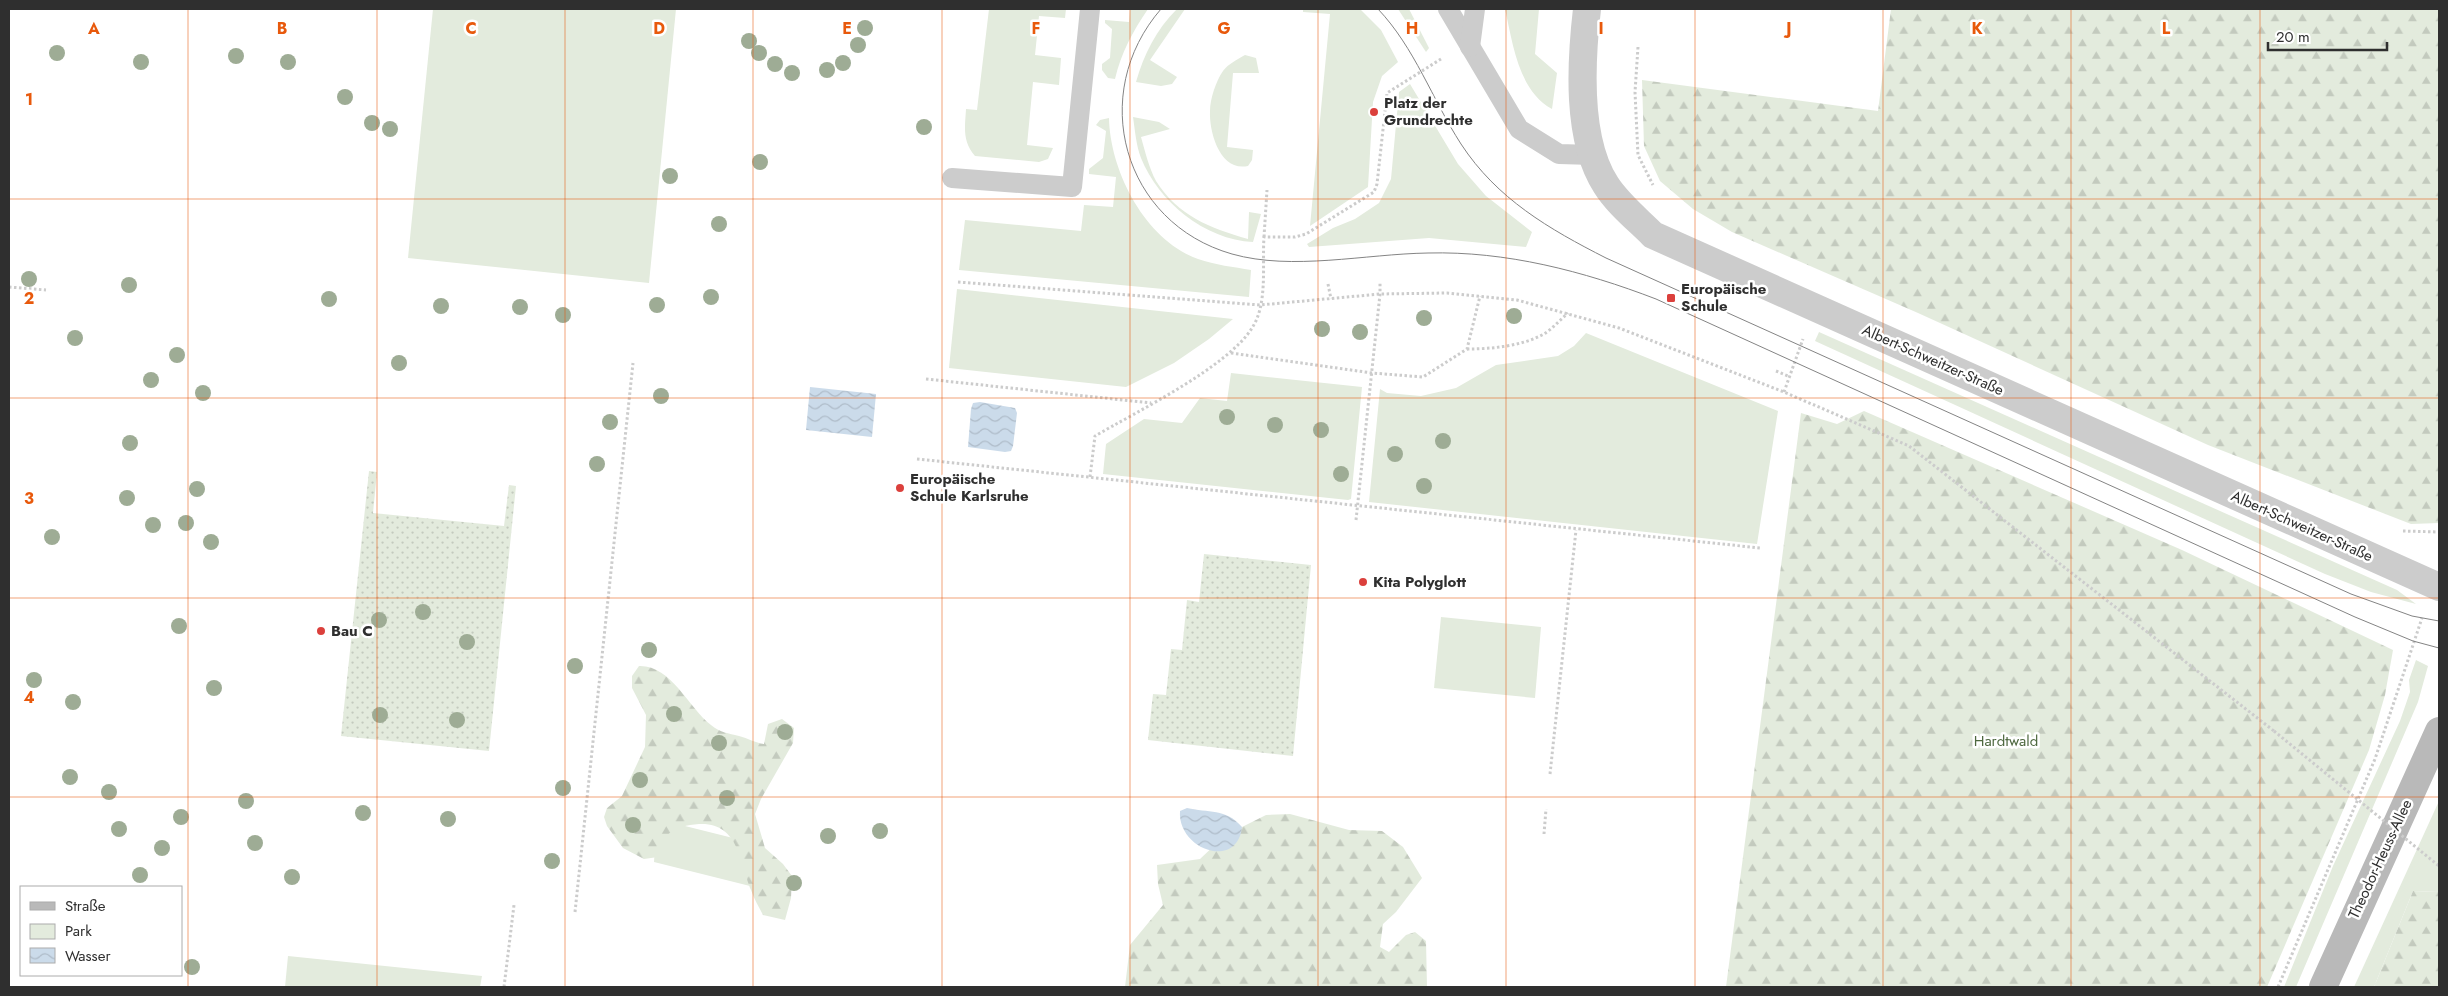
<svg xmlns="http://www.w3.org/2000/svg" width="2448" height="996" viewBox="0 0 2448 996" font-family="Jost,sans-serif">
<defs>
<pattern id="forest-firs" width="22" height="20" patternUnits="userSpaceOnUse" patternTransform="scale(1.25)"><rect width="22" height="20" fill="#e3ebdd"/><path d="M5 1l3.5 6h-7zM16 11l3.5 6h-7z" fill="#c3cabe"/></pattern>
<pattern id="garden-dots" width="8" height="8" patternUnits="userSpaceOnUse" patternTransform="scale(1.25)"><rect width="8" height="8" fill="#e3ebdd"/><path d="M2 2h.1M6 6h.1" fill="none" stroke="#c3cabe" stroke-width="1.8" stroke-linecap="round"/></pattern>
<pattern id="water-waves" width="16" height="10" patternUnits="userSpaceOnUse" patternTransform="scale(1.25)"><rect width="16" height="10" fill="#cbdbea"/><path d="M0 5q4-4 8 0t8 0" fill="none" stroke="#afbcc9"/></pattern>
</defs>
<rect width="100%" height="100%" fill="#fff"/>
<!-- green -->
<g fill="#e3ebdd">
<path d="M433,9h243l-27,274 -241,-25z"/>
<path d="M989,9h77l-1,9 -26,-2 -4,39 26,3 -2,27 -26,-3 -6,63 26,3 -5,11 -9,3 -64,-6c-13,-15 -10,-29 -9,-47l11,1z"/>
<path d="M1130,9h18c-15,22 -27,44 -33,70l-7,-1 -6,-8v-6l8,-6 2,-29 -7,-6v-3l24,2z"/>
<path d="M1177,9h8l-35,51 27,17 -5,7 -11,2 -25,-4c8,-28 20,-52 41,-73z"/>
<path d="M1303,9h57l21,21 17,32 -16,14 -9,26 -5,85 -58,39 20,-212 -27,-2z"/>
<path d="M1398,9h11l20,39 -3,4z"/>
<path d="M1505,9h34l-4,45 22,19 -5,36c-34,-19 -39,-65 -47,-100z"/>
<path d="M1245,55l11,3 3,15h-26l-6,74 26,3 -1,10 -4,6c-28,6 -39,-34 -38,-55 0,-12 6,-30 13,-40 5,-7 15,-12 22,-16z"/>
<path d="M1410,84l48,80 28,32 46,36 -6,15 -97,-9 -120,9 -2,-3 26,-16 22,-9 24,-16 12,-24 8,-87z"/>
<path d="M1133,117l26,5 11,7 -29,8c4,14 8,31 15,44 22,35 54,47 92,58l1,-27 12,2 -8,28c-48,-2 -95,-41 -112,-84 -5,-13 -6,-28 -8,-41z"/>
<path d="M1109,118c1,53 36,122 89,141 17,6 36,8 53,11l-2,27 -290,-27 6,-50 116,11 3,-26 29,2 3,-30 -27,-3v-5l14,-11 3,-27 -10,-6 4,-5z"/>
<path d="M957,289l276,30 -24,20 -35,24 -48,24 -177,-19z"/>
<path d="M1819,332l578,258 19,14 -45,-12 -46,-18 -510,-233z"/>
<path d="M1586,333l192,78 -21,133 -388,-42 11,-113 7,4 34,3 35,-8 40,-23 62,-9 16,-10z"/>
<path d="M1231,373l131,14 -11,112 -3,1 -245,-26 3,-30 38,-25 38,4 18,-25 27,3z"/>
<path d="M1441,617l100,10 -6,71 -101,-10z"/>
<path d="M2416,660l12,6 -10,36 -122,285h-12l49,-121 67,-145 10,-29 -1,-12z"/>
<path d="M2439,801v91l-26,-1 -39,96h-20z"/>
<path d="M657,819l104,26 -3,43 -104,-26z"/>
<path d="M288,956l194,20 -2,11h-195z"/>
</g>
<!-- forest -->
<g fill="url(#forest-firs)">
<path d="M1891,9h548v514l-28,1 -203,-79 -290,-132 -186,-81 -39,-23 -33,-28 -16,-35 -2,-66 236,31z"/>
<path d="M1864,411l318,139 211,100 -8,45 -16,55 -102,237h-541l75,-574 36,11z"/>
<path d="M639,666c32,-1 49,41 72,59 10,8 17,8 28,11 9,2 16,7 25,8l4,-20 14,-5 12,9 -1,15 -32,56 -6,15 10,34 18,16 9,12 -1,22 -6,22 -22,-5c-4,-8 -9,-16 -12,-25 -11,-27 -12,-68 -52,-66 -13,1 -21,3 -32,11l-2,9 -7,13 -14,2 -21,-11 -16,-22 -3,-9 3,-9 15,-12 23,-49 1,-32 -14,-27v-12z"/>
<path d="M1290,814l59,16 33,1 21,16 19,31 -26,34 -13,12 -3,23 9,5 17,-17 9,-3 11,9 1,46h-302l5,-42 33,-40 -5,-21 -1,-19 43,-6 18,-17 24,-15 24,-12z"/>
<path d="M2413,891l26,1v95h-65z"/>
</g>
<!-- garden -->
<g fill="url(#garden-dots)">
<path d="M369,471l8,1 -4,41 131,13 5,-41 7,1 -27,265 -148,-15z"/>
<path d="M1204,554l107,11 -18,191 -145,-16 5,-46 13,1 5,-46 11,1 5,-50 12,2z"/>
</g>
<!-- water -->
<g fill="url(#water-waves)">
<path d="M810,387l66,7 -4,43 -66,-7z"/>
<path d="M980,402l35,6 2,5 -4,33 -2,5 -6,1 -37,-5 3,-38 2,-6z"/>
<path d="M1187,808c21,5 39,0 55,19 -5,44 -65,22 -62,-16z"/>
</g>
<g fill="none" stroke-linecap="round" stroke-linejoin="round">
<!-- path -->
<g stroke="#ccc" stroke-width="3" stroke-dasharray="2.5 2.5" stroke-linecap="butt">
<path d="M1638,47l-3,45 3,63 15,30"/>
<path d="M1264,237l3,-47"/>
<path d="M958,282l302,23 120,-11 67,-1 70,7 102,28 165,64 125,54 365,285"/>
<path d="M1328,284l3,15"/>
<path d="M9,287l37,3"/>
<path d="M1467,349c25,0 55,-3 77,-15 8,-5 16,-14 24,-21"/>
<path d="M1231,353l141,20 51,4 44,-28 13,-53"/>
<path d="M1776,371l12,5"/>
<path d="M926,379l225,24"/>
<path d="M1784,392l19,-53"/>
<path d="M917,459l843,89"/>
<path d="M1090,477l5,-41c41,-24 133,-69 157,-108 16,-24 10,-63 12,-91h31l11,-3 68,-42 3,-8 10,-91 54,-34"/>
<path d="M1356,520l24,-226v-12"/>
<path d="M2403,531l36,1"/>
<path d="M1550,774l26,-244"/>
<path d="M1544,834l2,-25"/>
<path d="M575,912l58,-549"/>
<path d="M504,987l10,-82"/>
<path d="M2278,987l97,-228 47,-141"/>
</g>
<!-- lane -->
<g stroke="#ccc" stroke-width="20">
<path d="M1448,9l71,120 40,25 34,1"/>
<path d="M1470,47l5,-38"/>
<path d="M952,178l120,9 18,-178"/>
</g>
<!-- street -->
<path stroke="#ccc" stroke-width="28" d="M1587,9c-6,52 -11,130 19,176 12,19 31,34 47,50l786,352"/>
<!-- secondary -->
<path stroke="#b9b9b9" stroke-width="28" d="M2323,987l116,-256"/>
<!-- tram -->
<g stroke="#848484" stroke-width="1">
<path d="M1161,9c-74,85 -38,214 71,245 60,17 133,0 196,-1 78,-2 155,18 228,46l699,318 58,24 26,7"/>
<path d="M1378,9c37,39 54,90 83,135 36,55 88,85 145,114l745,336 61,22 27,5"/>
</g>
<!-- path-bridge -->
<path stroke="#ccc" stroke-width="3" stroke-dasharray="2.5 2.5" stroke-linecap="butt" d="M2274,731l165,135"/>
</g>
<!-- trees -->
<g fill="#9eac95">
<circle cx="865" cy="28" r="8"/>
<circle cx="749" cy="41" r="8"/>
<circle cx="858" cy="45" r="8"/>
<circle cx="57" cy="53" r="8"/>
<circle cx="759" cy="53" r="8"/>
<circle cx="236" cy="56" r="8"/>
<circle cx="141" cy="62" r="8"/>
<circle cx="288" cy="62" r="8"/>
<circle cx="843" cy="63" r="8"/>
<circle cx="775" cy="64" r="8"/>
<circle cx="827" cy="70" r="8"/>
<circle cx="792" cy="73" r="8"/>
<circle cx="345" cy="97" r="8"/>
<circle cx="372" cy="123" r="8"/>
<circle cx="924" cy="127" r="8"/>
<circle cx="390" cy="129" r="8"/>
<circle cx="760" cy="162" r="8"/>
<circle cx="670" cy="176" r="8"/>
<circle cx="719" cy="224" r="8"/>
<circle cx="29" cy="279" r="8"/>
<circle cx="129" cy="285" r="8"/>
<circle cx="711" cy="297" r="8"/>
<circle cx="329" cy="299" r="8"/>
<circle cx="657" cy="305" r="8"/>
<circle cx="441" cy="306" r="8"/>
<circle cx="520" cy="307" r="8"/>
<circle cx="563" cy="315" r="8"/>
<circle cx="1514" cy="316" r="8"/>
<circle cx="1424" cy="318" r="8"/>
<circle cx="1322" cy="329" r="8"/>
<circle cx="1360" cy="332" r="8"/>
<circle cx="75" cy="338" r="8"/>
<circle cx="177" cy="355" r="8"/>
<circle cx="399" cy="363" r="8"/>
<circle cx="151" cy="380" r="8"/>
<circle cx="203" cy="393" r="8"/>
<circle cx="661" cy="396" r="8"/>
<circle cx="1227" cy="417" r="8"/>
<circle cx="610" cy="422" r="8"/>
<circle cx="1275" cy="425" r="8"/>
<circle cx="1321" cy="430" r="8"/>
<circle cx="1443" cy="441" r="8"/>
<circle cx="130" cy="443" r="8"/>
<circle cx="1395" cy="454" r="8"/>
<circle cx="597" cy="464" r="8"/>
<circle cx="1341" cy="474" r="8"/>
<circle cx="1424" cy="486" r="8"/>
<circle cx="197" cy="489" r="8"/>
<circle cx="127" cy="498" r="8"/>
<circle cx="186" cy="523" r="8"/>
<circle cx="153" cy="525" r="8"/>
<circle cx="52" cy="537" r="8"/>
<circle cx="211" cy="542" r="8"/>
<circle cx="423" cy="612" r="8"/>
<circle cx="379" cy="620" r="8"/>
<circle cx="179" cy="626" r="8"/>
<circle cx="467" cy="642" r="8"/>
<circle cx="649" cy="650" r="8"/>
<circle cx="575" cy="666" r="8"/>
<circle cx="34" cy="680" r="8"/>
<circle cx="214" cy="688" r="8"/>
<circle cx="73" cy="702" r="8"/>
<circle cx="674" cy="714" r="8"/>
<circle cx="380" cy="715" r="8"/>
<circle cx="457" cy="720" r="8"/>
<circle cx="785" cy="732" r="8"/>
<circle cx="719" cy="743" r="8"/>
<circle cx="70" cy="777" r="8"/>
<circle cx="640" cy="780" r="8"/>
<circle cx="563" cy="788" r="8"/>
<circle cx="109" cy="792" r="8"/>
<circle cx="727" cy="798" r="8"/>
<circle cx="246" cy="801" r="8"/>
<circle cx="363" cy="813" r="8"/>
<circle cx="181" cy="817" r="8"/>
<circle cx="448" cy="819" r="8"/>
<circle cx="633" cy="825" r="8"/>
<circle cx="119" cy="829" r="8"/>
<circle cx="880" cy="831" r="8"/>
<circle cx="828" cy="836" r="8"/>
<circle cx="255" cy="843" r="8"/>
<circle cx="162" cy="848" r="8"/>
<circle cx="552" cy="861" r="8"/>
<circle cx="140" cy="875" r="8"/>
<circle cx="292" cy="877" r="8"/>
<circle cx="794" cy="883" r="8"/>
<circle cx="192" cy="967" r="8"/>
</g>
<!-- grid -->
<path fill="none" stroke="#e8590c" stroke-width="1" stroke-opacity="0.55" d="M188,9v978M377,9v978M565,9v978M753,9v978M942,9v978M1130,9v978M1318,9v978M1506,9v978M1695,9v978M1883,9v978M2071,9v978M2260,9v978M9,199h2430M9,398h2430M9,598h2430M9,797h2430"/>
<!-- markers -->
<g fill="#db403c" stroke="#fff" stroke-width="2">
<circle cx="1374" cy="112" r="5"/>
<rect x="1666" y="293" width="10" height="10" rx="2.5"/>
<circle cx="900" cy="488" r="5"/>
<circle cx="1363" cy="582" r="5"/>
<circle cx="321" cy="631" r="5"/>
</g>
<g text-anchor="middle" stroke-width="5" stroke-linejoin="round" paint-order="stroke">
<!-- poi labels -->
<g font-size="15" font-weight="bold" fill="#2f2f2f" stroke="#fff" text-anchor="start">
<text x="1384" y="108">Platz der<tspan x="1384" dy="17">Grundrechte</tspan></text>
<text x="1681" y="294">Europäische<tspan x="1681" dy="17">Schule</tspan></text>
<text x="910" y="484">Europäische<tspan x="910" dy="17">Schule Karlsruhe</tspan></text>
<text x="1373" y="587">Kita Polyglott</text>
<text x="331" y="636">Bau C</text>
</g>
<!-- street labels -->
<g font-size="15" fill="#2f2f2f" stroke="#fff">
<text transform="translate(1933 360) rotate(24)" y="5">Albert-Schweitzer-Straße</text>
<text transform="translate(2302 526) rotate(24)" y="5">Albert-Schweitzer-Straße</text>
<text transform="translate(2380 859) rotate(-65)" y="5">Theodor-Heuss-Allee</text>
</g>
<!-- park labels -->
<g font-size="15" fill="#4e683f" stroke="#fff">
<text x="2006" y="746">Hardtwald</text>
</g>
</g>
<g font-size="16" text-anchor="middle" font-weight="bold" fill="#e8590c" stroke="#fff" stroke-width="5" stroke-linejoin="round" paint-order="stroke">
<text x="94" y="34">A</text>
<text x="282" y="34">B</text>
<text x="471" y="34">C</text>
<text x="659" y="34">D</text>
<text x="847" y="34">E</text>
<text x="1036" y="34">F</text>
<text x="1224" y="34">G</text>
<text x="1412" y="34">H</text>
<text x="1601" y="34">I</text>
<text x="1789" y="34">J</text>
<text x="1977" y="34">K</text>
<text x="2166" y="34">L</text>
<text x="29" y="105">1</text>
<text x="29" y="304">2</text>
<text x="29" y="504">3</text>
<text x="29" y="703">4</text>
</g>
<!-- border -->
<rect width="2448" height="996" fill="none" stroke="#2f2f2f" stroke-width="20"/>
<!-- legend -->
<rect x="20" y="886" width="162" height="90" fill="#ffffff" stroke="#acacac"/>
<rect x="30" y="902" width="25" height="8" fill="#b9b9b9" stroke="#acacac"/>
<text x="65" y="911" font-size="15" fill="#2f2f2f">Straße</text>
<rect x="30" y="924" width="25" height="15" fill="#e3ebdd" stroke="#acacac"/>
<text x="65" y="936" font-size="15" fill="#2f2f2f">Park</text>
<rect x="30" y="948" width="25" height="15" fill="url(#water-waves)" stroke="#acacac"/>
<text x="65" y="961" font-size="15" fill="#2f2f2f">Wasser</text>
<!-- scale -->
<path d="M2268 42v8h119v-8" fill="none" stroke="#2f2f2f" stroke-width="2.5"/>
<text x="2276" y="42" font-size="15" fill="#2f2f2f" stroke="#ffffff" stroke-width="4" paint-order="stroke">20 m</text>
</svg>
